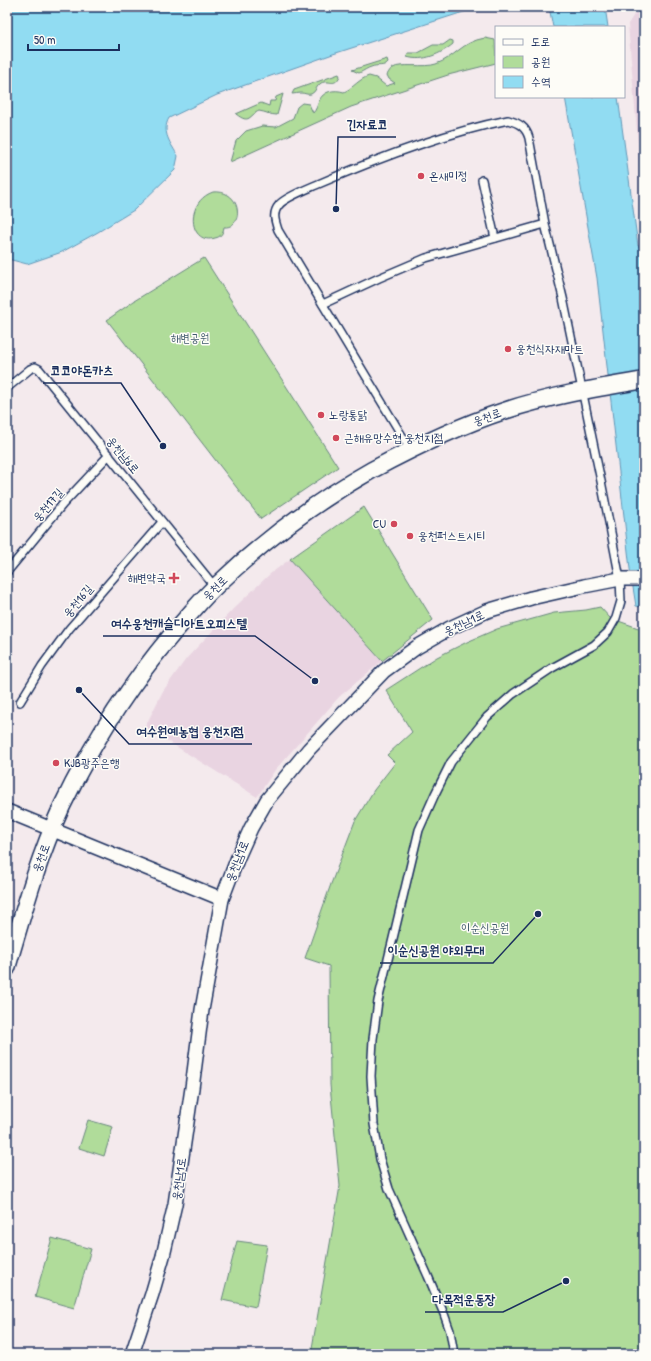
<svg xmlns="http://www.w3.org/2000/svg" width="651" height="1361" viewBox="0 0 651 1361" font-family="'Patrick Hand','Poor Story',sans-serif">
<rect width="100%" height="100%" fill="#f4eaed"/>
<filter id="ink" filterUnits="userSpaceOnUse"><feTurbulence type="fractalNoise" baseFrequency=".025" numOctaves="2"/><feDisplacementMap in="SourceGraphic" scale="8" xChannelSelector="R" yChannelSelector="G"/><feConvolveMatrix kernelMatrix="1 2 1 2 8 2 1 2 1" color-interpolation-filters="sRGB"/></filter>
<g filter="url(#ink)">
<!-- built -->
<g fill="#e9d4e1">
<path d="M639,7h5v209l-16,-192z"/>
<path d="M290,559l92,102 -43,36 -64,73 -18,27 -112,-70 18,-36 23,-32 48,-51 36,-34z"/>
</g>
<!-- green -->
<g fill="#b0dc9a" stroke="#66867c">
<path d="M485,38l10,2 1,23 -48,12 -97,32 -121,55 6,-21 10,-10 16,-5 14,1 17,-9 4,-11 5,-4 7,1 4,9c3,-3 4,-7 6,-12 4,-10 15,-12 25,-9 9,-4 15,-13 25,-16l7,2 10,8 9,-3 -6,-4 -2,-4c2,-3 3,-6 6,-7 7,-5 32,0 43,-4 20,-7 25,-22 49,-26z"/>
<path d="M450,40l3,1v3c-12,10 -30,18 -46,13l1,-4h10l15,-8h10z"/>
<path d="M387,59l1,3c-5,6 -10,2 -17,5 -4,1 -7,4 -12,6l-7,-3z"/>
<path d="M339,74l1,2c-6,12 -10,3 -19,7 -5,3 -5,9 -10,11 -4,1 -6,-1 -10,-1 -3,0 -6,1 -9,1l2,-4z"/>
<path d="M283,94l-6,21c-7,0 -11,-3 -18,-4 -10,4 -9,14 -23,3l25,-11 8,3 1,-5h5l1,-4z"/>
<path d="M213,192c30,-3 31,37 11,35 -1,6 -3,10 -9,11 -26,8 -31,-36 -2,-46z"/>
<path d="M204,258l134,209 -77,52 -154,-199 27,-19z"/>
<path d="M364,507l69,113 -51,41 -92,-102z"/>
<path d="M600,607l10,11 34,12v724h-333l29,-168 -10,-101 -1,-119 -24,-8 26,-74 24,-63 19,-31 21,-27 -8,-8 25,-23 -26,-42 51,-33 30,-15 30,-13 57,-16 32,-3z"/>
<path d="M88,1120l25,7 -9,29 -25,-8z"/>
<path d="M52,1238l39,11 -17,59 -39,-11z"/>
<path d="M237,1241l30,4 -11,62 -34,-7z"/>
</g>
<!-- water -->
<g fill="#91dcf2" stroke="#6297b7">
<path d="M7,7h472l-146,47 -116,41 -48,23c-8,14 2,26 9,38l-3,14 -41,40 -36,22 -36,20 -35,12 -19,-5 -1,-6z"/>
<path d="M549,7h56l3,20h-55z"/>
<path d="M565,97h53l20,149h6v26l-3,1 3,28v306l-8,-1 -6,-37 -33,-291z"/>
</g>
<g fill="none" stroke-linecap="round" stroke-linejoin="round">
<defs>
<g id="service">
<path d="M482,180l13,58"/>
<path d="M323,304l56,-26 47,-20 119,-34"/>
<path d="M7,388l23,-19 5,-2 4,2 176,218"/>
<path d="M410,449l-132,-219c-3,-9 -6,-17 1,-25 5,-7 28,-16 37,-20 60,-26 128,-52 192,-65 11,3 18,7 21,18l16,86 18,74 39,188 18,93 1,22 -5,17 -8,14 -14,13 -42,23 -39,26 -26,23 -36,45 -16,32 -16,36 -41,171 -5,38 -2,37 3,48 6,35 9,30 39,87 16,38 6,17 4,23"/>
<path d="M7,572l56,-68 46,-49"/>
<path d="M20,702l22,-36 27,-37 93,-107"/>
</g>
<g id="minor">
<path d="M7,811l215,88"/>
<path d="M132,1354l20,-60 11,-38 12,-52 17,-116 10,-78 20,-111 16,-42 13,-29 16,-28 42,-51 75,-78 33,-24 33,-19 37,-17 44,-13 53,-12 36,-7h24"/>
</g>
<path id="tertiary" d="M7,968c16,-55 31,-110 55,-162 33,-69 75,-133 126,-190 9,-10 18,-21 28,-30 48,-46 99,-84 156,-116 43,-23 86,-44 132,-59 45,-15 93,-23 140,-31"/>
</defs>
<!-- service casing -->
<use href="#service" stroke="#1b2f5e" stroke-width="10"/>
<!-- minor casing -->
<use href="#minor" stroke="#1b2f5e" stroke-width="16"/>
<!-- tertiary casing -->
<use href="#tertiary" stroke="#1b2f5e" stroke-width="19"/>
<!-- service -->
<use href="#service" stroke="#fdfcf7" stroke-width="7"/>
<!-- minor -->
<use href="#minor" stroke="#fdfcf7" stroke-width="13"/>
<!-- tertiary -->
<use href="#tertiary" stroke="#fdfcf7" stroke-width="16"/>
</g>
</g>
<!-- markers -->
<g fill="#d1495b" stroke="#fdfcf7" stroke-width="1.5">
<circle cx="421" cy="176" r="4"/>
<circle cx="508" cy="349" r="4"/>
<circle cx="321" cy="415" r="4"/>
<circle cx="336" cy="438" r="4"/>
<circle cx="394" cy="524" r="4"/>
<circle cx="410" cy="536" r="4"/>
<path d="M172 572h4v4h4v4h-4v4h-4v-4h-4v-4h4z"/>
<circle cx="56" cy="763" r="4"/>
</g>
<g text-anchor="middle" stroke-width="3" stroke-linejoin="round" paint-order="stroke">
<!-- poi labels -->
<g font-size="12" fill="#1b2f5e" stroke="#fdfcf7" text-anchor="start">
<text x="429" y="180">온새미정</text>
<text x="516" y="353">웅천식자재마트</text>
<text x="329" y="419">노랑통닭</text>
<text x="344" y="442">근해유망수협 웅천지점</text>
<text x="386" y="528" text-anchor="end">CU</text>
<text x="418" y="540">웅천퍼스트시티</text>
<text x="166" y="582" text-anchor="end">해변약국</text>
<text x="64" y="767">KJB광주은행</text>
</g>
<!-- park labels -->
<g font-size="12" fill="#405a6d" stroke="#fdfcf7">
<text x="190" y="342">해변공원</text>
<text x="485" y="932">이순신공원</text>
</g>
<!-- street labels -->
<g font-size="12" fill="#1b2f5e" stroke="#fdfcf7">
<text transform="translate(487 417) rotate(-20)" y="4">웅천로</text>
<text transform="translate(123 455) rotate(51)" y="4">웅천남6로</text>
<text transform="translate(48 505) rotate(-49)" y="4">웅천17길</text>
<text transform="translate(215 588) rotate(-45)" y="4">웅천로</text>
<text transform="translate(78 601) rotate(-50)" y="4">웅천16길</text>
<text transform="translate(464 623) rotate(-25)" y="4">웅천남1로</text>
<text transform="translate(41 858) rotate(-70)" y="4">웅천로</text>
<text transform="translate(237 861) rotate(-68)" y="4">웅천남1로</text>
<text transform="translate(179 1179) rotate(-82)" y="4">웅천남1로</text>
</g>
</g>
<!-- callouts -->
<path fill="none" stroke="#1b2f5e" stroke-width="1.5" d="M336 209L338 137H396M163 446L121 383H43M315 681L255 636H103M79 690L129 744H252M538 914L493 963H380M566 1281L503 1312H425"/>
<g fill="#1b2f5e" stroke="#fdfcf7" stroke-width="1.5">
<circle cx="336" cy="209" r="4"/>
<circle cx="163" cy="446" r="4"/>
<circle cx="315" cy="681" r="4"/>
<circle cx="79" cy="690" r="4"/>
<circle cx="538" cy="914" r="4"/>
<circle cx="566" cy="1281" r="4"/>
</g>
<g font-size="13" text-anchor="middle" font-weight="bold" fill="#1b2f5e" stroke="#fdfcf7" stroke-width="3" stroke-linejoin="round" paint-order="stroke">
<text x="367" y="129">긴자료코</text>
<text x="82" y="375">코코야돈카츠</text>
<text x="179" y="628">여수웅천캐슬디아트오피스텔</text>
<text x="190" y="736">여수원예농협 웅천지점</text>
<text x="436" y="955">이순신공원 야외무대</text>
<text x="464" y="1304">다목적운동장</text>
</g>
<!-- margin -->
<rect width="651" height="1361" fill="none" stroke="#fdfcf7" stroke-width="24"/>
<rect x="12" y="12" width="627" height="1337" fill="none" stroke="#1b2f5e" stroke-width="1.5" filter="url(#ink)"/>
<!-- legend -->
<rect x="495" y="26" width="130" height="72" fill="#fdfcf7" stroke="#a3aaba"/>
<rect x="503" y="39" width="20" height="6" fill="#fdfcf7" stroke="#a3aaba"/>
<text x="531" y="46" font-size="12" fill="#1b2f5e">도로</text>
<rect x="503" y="56" width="20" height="12" fill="#b0dc9a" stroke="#a3aaba"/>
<text x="531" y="66" font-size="12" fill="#1b2f5e">공원</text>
<rect x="503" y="76" width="20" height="12" fill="#91dcf2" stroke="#a3aaba"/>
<text x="531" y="86" font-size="12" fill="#1b2f5e">수역</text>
<!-- scale -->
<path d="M28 44v6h91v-6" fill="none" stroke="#1b2f5e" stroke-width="2"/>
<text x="34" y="44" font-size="12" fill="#1b2f5e" stroke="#fdfcf7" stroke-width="3" paint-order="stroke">50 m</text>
</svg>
